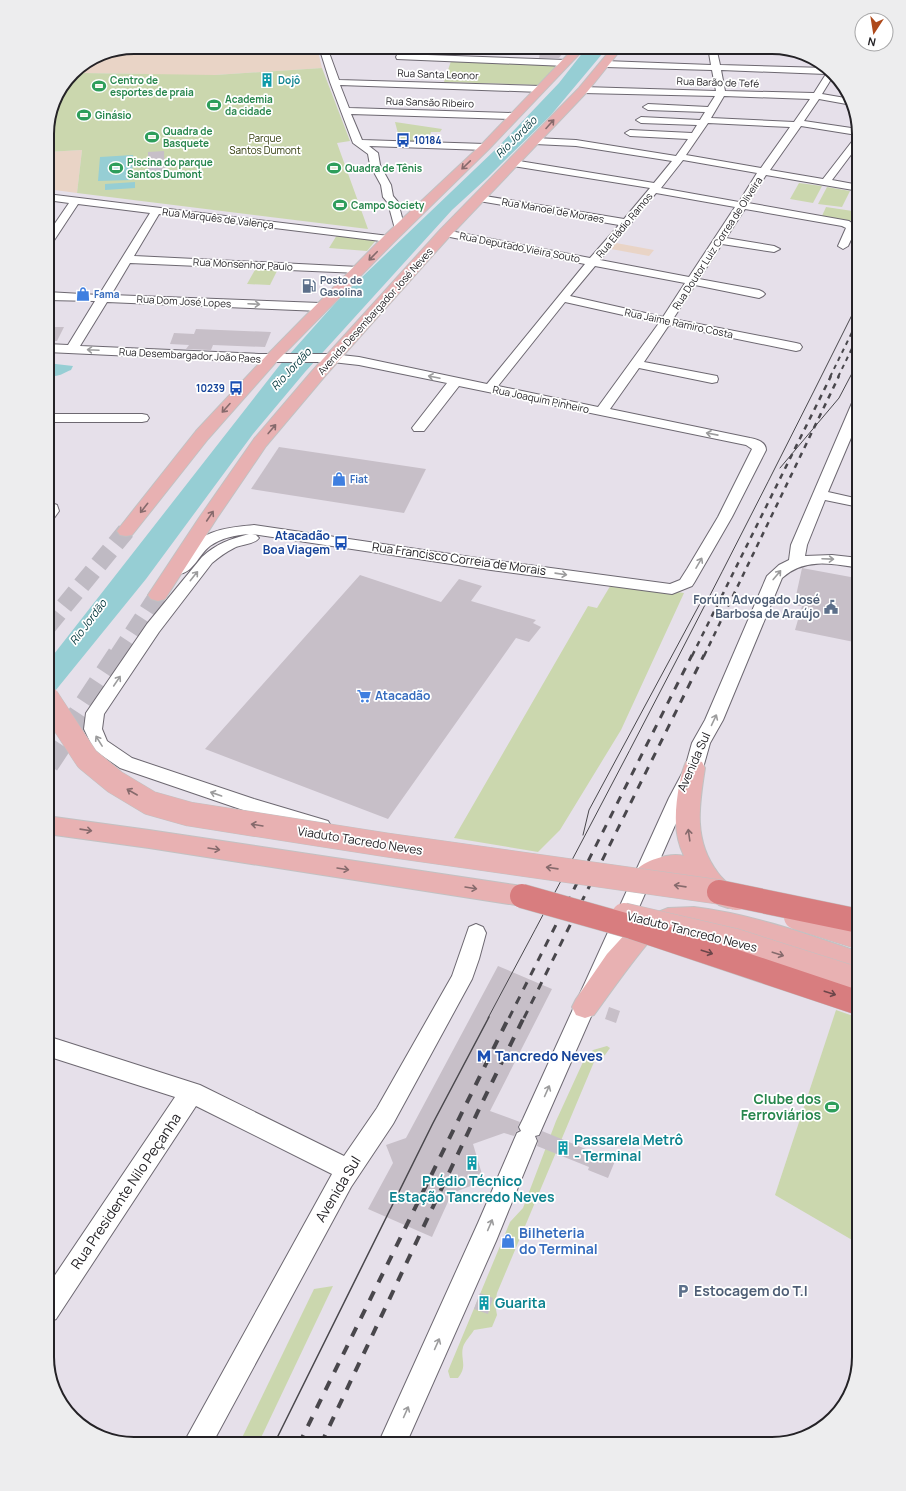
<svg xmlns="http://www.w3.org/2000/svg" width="906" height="1491" viewBox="0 0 906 1491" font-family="Manrope,sans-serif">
<rect width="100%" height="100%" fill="#e6e0ea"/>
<!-- education -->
<g fill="#e9d4c6">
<path d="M134,47h183l5,21 -107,7 -6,15 -62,-16 -65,-1 11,-14 8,-5z"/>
<path d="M82,150l-5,43 -30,-4v-37z"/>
<path d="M616,243l38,7 -5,6 -38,-7z"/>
</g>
<!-- green -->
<g fill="#cbd7ae">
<path d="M451,61l109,4 -21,20 -95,-3z"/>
<path d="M322,68l28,73 -13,2 31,86 -291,-36 5,-43 -35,2v-24l7,-28 8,-12 20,-15 133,2z"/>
<path d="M395,122l47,7 -2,3h-9l-3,10 -28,-1z"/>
<path d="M799,183l23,3 -9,17 -23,-4z"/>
<path d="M827,187l23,4 -8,16 -24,-3z"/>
<path d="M826,207l33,5v10l-37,-6z"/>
<path d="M337,235l40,4 -10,12 -38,-3z"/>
<path d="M256,268l22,1 -8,16 -23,-1z"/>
<path d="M612,583l72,10 -63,137 -61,100 -22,22 -84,-14 134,-232 9,2z"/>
<path d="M836,1010l23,8v226l-84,-49z"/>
<path d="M607,1046l3,2 -5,7 -11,7 -97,231 -2,11 2,11 -5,12 -18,3c-3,5 -9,11 -11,17 -3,12 5,19 -5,31h-8l-2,-7 62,-149 13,-14 33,-87 27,-59 10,-12z"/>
<path d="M333,1286l-75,158h-19l75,-155z"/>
</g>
<!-- water -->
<g fill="#96ced4">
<path d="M587,47h21l-57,68 -64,63 -35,32 -147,162 -52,62 -107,145 -99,122v-38l232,-297 59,-66 159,-152 62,-65z"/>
<path d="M133,155l-1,25 -34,1 2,-24z"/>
<path d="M135,182v6l-30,2v-6z"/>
<path d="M47,363l26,3 -2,4c-8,3 -16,10 -24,3z"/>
</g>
<!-- building -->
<g fill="#c7bfc8">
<path d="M541,47h27l-9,11h-20z"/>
<path d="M164,151l1,27 -17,1v-27z"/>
<path d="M47,327h17l-7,14h-10z"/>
<path d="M196,329l75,3 -6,15 -52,-2 -2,5 -25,-1 3,-4 -19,-1 4,-11 20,1z"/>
<path d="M279,447l147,22 -22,44 -153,-24z"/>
<path d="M802,568l54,10 -2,12 5,1v52l-64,-13 7,-24 -8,-1z"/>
<path d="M360,575l81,27 18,-23 23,7 -11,15 65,19 -3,3 8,4 -12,15 -13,-4 -128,181 -183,-70z"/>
<path d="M498,966l54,23 -62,122 30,11 -2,4 1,4 -3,2 -2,4 -10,-3 -31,11 11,37 -32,12 -20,44 -64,-28 25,-46 -7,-18 20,-7z"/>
<path d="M609,1007l11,4 -4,12 -11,-4z"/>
<path d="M542,1131l73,30 -7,17 -20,-8 1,-3 -52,-21 1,-4 -1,-5 3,-1z"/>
<path d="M480,1293l13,5 -5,16 -14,-5z"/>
</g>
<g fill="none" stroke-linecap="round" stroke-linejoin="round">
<!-- major-tunnel-far1 -->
<g stroke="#bfbac3" stroke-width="18" stroke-dasharray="18 9" stroke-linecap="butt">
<path d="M47,627l79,-96"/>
<path d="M118,656l40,-61"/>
</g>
<!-- major-tunnel -->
<path stroke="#bfbac3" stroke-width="24" stroke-dasharray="24 12" stroke-linecap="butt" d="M47,764l72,-109"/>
<defs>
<g id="minor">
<path d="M319,47h8l12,33 202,6 4,3 -4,3 -201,-7 9,23 165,5 5,3 -5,3 -163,-5 11,26 123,4 5,3 -5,3 -116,-4 9,7 2,12 11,20 2,11 5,6 7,27 -5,3 -5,-3 -7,-26 -5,-6 -2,-12 -11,-20 -2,-11 -15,-11 -23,-61z"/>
<path d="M708,47h8l4,18 106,3 7,8 -11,18 29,5 1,6 -33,-6 -15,22 54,8 1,15 -27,36 27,5v6l-93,-16 -18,28 101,18 8,6 -9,19 -5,3 -5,-3 8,-18 -4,-2 -97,-17 -19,29 48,8 6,3 -6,3 -52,-8 -23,35 60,11 4,2 2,2 -2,2 -4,2 -64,-13 -22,34 123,24 4,1 2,3 -2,3 -4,1 -127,-26 -25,37 73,14 1,3 -1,3 -5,1 -73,-15 -29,41 140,29c6,1 16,4 16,12l-34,67 -38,66 -2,3 -20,8 -181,-24 -239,-36 4,1 3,3c-5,7 -17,6 -25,10 -8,4 -15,9 -22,15l-53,69 -55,82 -2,15 5,12 25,17 122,41 74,22 3,5 -3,5 -7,2 -78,-23 -123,-42 -26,-18 -10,-21 2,-16 61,-89 55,-67c14,-13 28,-18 47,-23 -14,1 -28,4 -39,12 -12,9 -19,32 -35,27l-3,-3 3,-3c6,-7 11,-16 18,-22 15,-16 40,-18 61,-20l237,35 179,24 10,-4 7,-11 31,-52 34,-68 -6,-4 -287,-59 -35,45h-10l-2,-3 35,-45 -88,-18 -27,-3h-73l-212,-10v-8l21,1 27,-44 -48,-1v-8l52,3 51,-82 -72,-9 -27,41 -4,1v-11l22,-32 -22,-3v-6l342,42 5,3 -5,3 -230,-28 -25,42 225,11 4,1 2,2 -2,2 -4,1 -229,-10 -19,32 209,8 4,1 2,3 -2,3 -4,1 -213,-9 -27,44 179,8h73l27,3 128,27 98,-120 -140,-28 -5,-3 5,-3 145,28 29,-33 -140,-24 -5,-3 5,-3 145,24 26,-31 -137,-22 -5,-3 5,-3 141,23 18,-22 -96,-15 -41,-2 -5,-3 5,-3 41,2 100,16 12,-17 -58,-3 -5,-3 5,-3 62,3 5,-8 -56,-2 -5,-3 5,-3 59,3 5,-8 -57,-2 -5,-3 5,-3 60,3 7,-11 -132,-3 -4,-3 4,-3 133,4 -4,-21 -107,-3 -4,-3 4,-3 106,4zM721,70l105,4 -12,19 -89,-2zM724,96l86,3 -16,23 -83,-4zM708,123l82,4 -29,41 -75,-13zM801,126l56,9 -34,44 -53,-9zM683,160l74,13 -18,29 -78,-14zM656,193l79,14 -46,70 -89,-17zM595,266l90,17 -22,34 -93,-21zM565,302l94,21 -61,84 -100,-21z"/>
<path d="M400,54l166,6 4,3 -4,3 -169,-7 -1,-2 1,-2z"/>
<path d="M859,399v20l-31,73 31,7v8l-34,-7 -18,45 -2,11 27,-1 27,3v10c-28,-5 -55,-10 -77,10l-59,142 -13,23 -7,25 -16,30 -148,337 -4,1 2,5 -41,100 -90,203h-28l100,-221 39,-90 4,-2 -2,-4 4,-8 146,-321 16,-30 7,-25 13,-23 62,-144 12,-11 10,-5 2,-15 61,-142 2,-3z"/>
<path d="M47,414h95l5,1 2,3 -2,3 -5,1h-95z"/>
<path d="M47,501l10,4 2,6 -7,10 -5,1z"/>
<path d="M476,924l7,3 3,6 -7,26 -7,20 -79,145 -42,63 -139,257h-29l149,-270 -136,-68 -140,213 -9,4v-36l128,-190 -128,-41v-20l153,49 144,71 33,-48 75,-132 17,-49z"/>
</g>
<g id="major">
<path d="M575,47h11l-97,102 -95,93 -117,119 -69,78 -76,96 -6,1 -6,-1 -3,-4 3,-4 76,-96 71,-76 117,-119 97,-91z"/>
<path d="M613,47h10l-36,45 -137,144 -125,140 -59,70 -49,72 -52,81 -7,2 -7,-2 -3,-4 51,-77 55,-79 59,-69 127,-140 139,-142z"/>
<path d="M694,760l8,2 3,6c-6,37 -12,73 13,105 7,10 17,14 22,25l-3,7 -9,3 -9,-3 -19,-19 -10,-7 -10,-5 -16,2 -20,9 -9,-3 -3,-7c7,-13 37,-23 52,-19 -11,-23 -9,-46 -5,-70 2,-8 3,-16 7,-24z"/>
<path d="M47,816l102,14 373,56 9,3 3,7 -3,7 -9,3 -373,-58 -102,-14z"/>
<path d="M694,907c57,7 110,26 165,45v22c-43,-15 -161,-64 -202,-41 -4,3 -7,8 -10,11 -19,23 -36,47 -53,71l-9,3 -9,-3 -4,-8 4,-8 31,-45 31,-34 30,-12z"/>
</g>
</defs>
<!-- minor casing -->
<use href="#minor" stroke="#6d6871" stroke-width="2"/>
<!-- major casing -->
<use href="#major" stroke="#c2c1c2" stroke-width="2"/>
<!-- minor -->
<use href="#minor" fill="#fff" fill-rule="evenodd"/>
<!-- major -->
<use href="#major" fill="#e8b1b2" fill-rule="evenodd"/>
<!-- tram-far1 -->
<g stroke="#49474c" stroke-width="1">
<path d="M780,468l59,-70 20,-38"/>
<path d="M583,835l6,-25 114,-212"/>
<path d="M488,1018c127,-237 251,-476 371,-717"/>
</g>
<!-- tram -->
<path stroke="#49474c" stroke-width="1.5" d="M274,1444l159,-321 56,-106"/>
<!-- rail-far3 -->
<g stroke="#49474c" stroke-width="2" stroke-dasharray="4.5 4.5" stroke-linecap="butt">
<path d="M830,377l29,-59"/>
<path d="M838,377l21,-43"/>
</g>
<!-- rail-far2 -->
<g stroke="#49474c" stroke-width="2.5" stroke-dasharray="5.5 5.5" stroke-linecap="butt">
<path d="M692,656l139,-280"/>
<path d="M704,656l135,-280"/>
</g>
<!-- rail-far1 -->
<g stroke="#49474c" stroke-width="3" stroke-dasharray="8 8" stroke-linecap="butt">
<path d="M509,1018l183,-363"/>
<path d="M524,1018l180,-363"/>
</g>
<!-- rail -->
<g stroke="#49474c" stroke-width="4" stroke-dasharray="10 10" stroke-linecap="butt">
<path d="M299,1444l210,-427"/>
<path d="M321,1444l160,-339 43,-88"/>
</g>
<defs>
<g id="major-bridge">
<path d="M47,698l40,61 28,23 35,21 39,11 198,31 332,47 18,6"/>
<path d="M624,915l112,26 123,39"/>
<path d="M796,917l63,20"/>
</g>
<g id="highway-bridge">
<path d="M719,892l140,29"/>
<path d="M522,896l110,31 227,76"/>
</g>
</defs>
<!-- major-bridge casing -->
<use href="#major-bridge" stroke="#c2c1c2" stroke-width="25" stroke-linecap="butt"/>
<!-- highway-bridge casing -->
<use href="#highway-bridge" stroke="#c2c1c2" stroke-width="25" stroke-linecap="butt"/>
<!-- major-bridge -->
<use href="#major-bridge" stroke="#e8b1b2" stroke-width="24"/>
<!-- highway-bridge -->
<use href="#highway-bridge" stroke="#d87d7f" stroke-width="24"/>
</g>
<!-- one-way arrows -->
<defs><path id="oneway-shaft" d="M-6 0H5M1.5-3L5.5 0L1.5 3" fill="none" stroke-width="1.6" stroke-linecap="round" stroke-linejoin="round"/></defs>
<g stroke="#866a6c">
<use href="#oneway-shaft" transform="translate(550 124) rotate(-48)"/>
<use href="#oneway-shaft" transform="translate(466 165) rotate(136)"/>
<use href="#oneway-shaft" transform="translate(373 256) rotate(134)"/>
<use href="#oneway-shaft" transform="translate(226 408) rotate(132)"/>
<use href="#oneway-shaft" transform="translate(272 429) rotate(-50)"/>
<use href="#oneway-shaft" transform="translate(144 508) rotate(128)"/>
<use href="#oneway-shaft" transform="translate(210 516) rotate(-56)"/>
<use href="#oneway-shaft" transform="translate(132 792) rotate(-150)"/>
<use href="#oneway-shaft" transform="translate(257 825) rotate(-171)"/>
<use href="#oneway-shaft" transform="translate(86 830) rotate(8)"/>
<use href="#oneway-shaft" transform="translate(689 835) rotate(-98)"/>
<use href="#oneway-shaft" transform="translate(214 849) rotate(9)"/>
<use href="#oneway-shaft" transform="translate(552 868) rotate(-172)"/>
<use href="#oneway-shaft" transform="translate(343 869) rotate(9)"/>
<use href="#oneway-shaft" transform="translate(680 886) rotate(-172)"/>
<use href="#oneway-shaft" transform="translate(471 888) rotate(9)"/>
<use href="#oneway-shaft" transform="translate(778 954) rotate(18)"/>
</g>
<g stroke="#9c9c9d">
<use href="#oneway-shaft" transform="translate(254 304) rotate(3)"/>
<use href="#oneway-shaft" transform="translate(93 350) rotate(-177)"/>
<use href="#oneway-shaft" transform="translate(434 377) rotate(-168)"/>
<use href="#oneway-shaft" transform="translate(712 434) rotate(-169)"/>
<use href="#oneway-shaft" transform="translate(828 559) rotate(2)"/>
<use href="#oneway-shaft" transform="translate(699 563) rotate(-60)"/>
<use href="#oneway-shaft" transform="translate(561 574) rotate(8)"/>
<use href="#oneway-shaft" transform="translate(777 575) rotate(-50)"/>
<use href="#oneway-shaft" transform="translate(194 576) rotate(-51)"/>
<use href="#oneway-shaft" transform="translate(117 681) rotate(-56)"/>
<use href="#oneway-shaft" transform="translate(714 720) rotate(-65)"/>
<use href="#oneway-shaft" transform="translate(99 741) rotate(-122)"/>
<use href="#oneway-shaft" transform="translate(216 794) rotate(-161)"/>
<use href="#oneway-shaft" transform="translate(547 1091) rotate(-66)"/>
<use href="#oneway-shaft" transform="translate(490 1225) rotate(-67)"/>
<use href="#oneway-shaft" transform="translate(437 1344) rotate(-66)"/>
<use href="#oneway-shaft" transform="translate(406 1412) rotate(-66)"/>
</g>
<g stroke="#6c464a">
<use href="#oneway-shaft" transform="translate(707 952) rotate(18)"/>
<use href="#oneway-shaft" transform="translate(830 993) rotate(18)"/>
</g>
<!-- icons -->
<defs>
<symbol id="building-bare" viewBox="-9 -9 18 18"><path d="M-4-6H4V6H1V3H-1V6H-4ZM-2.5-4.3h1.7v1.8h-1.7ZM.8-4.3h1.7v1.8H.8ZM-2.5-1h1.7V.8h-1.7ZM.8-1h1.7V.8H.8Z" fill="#0f9aa8" stroke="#fff" stroke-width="2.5" paint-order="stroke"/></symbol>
<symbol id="stadium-bare" viewBox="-9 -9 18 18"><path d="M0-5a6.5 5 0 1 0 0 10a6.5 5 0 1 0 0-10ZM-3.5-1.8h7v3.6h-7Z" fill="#2e9e5b" stroke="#fff" stroke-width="2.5" paint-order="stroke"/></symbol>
<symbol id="bus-bare" viewBox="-9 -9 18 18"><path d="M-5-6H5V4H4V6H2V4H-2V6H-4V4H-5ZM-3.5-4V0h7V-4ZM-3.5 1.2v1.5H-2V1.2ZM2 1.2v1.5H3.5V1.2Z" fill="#1a4fb4" stroke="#fff" stroke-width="2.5" paint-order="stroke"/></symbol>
<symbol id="fuel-bare" viewBox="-9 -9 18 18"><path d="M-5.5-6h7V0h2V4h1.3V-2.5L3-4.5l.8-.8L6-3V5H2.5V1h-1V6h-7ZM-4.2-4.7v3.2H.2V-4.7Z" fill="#5c6f8a" stroke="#fff" stroke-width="2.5" paint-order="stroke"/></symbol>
<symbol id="shop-bare" viewBox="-9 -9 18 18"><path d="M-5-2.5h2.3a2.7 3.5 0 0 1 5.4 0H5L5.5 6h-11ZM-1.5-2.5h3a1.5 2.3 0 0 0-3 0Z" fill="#3f7fe0" stroke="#fff" stroke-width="2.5" paint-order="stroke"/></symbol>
<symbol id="civic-bare" viewBox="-9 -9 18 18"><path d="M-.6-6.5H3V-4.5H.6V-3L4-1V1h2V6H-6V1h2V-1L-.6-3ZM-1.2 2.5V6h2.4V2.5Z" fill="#5c6f8a" stroke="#fff" stroke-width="2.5" paint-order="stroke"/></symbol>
<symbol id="supermarket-bare" viewBox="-9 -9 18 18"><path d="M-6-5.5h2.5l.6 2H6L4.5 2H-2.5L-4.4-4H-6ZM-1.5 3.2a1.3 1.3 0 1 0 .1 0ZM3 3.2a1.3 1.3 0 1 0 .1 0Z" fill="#3f7fe0" stroke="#fff" stroke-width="2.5" paint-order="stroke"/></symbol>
<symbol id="metro-bare" viewBox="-9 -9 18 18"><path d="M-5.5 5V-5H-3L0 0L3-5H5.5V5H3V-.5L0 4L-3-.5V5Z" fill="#1a4fb4" stroke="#fff" stroke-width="2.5" paint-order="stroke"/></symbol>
<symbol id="parking-bare" viewBox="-9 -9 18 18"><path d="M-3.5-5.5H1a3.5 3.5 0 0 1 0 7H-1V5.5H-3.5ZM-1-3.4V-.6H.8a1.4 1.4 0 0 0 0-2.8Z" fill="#5c6f8a" stroke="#fff" stroke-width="2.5" paint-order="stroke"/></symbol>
</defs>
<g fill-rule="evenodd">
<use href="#building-bare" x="257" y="70" width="20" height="20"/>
<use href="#stadium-bare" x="89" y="76" width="20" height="20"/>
<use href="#stadium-bare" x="204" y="95" width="20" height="20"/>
<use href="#stadium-bare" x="74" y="105" width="20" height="20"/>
<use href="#stadium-bare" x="142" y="127" width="20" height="20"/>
<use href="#bus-bare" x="393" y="130" width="20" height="20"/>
<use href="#stadium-bare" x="106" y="158" width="20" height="20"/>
<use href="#stadium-bare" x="324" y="158" width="20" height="20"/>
<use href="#stadium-bare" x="330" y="195" width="20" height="20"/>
<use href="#fuel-bare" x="299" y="276" width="20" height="20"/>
<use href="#shop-bare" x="73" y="284" width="20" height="20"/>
<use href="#bus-bare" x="226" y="378" width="20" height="20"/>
<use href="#shop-bare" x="329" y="469" width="20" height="20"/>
<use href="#bus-bare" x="331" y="533" width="20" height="20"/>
<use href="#civic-bare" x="821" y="597" width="20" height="20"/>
<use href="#supermarket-bare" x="354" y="686" width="20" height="20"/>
<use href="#metro-bare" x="474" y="1046" width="20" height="20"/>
<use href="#stadium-bare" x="822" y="1097" width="20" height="20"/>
<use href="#building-bare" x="553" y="1138" width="20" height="20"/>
<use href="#building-bare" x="462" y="1153" width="20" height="20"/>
<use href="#shop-bare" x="498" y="1231" width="20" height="20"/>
<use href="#parking-bare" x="673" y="1281" width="20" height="20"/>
<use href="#building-bare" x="474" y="1293" width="20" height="20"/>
</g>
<g text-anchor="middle" stroke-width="3.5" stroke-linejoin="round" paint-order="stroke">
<!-- far-street labels -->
<g font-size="10" fill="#242226" stroke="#fff">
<text transform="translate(438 74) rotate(2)" y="4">Rua Santa Leonor</text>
<text transform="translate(718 82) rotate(2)" y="4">Rua Barão de Tefé</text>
<text transform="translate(430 102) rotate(2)" y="4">Rua Sansão Ribeiro</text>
<text transform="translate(553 210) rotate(10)" y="4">Rua Manoel de Moraes</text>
<text transform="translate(218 218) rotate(7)" y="4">Rua Marquês de Valença</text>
<text transform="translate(624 225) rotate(-50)" y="4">Rua Eládio Ramos</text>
<text transform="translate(717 243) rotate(-57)" y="4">Rua Doutor Luiz Correa de Oliveira</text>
<text transform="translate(520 247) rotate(11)" y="4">Rua Deputado Vieira Souto</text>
<text transform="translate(243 264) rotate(3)" y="4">Rua Monsenhor Paulo</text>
<text transform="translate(184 301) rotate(3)" y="4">Rua Dom José Lopes</text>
<text transform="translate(375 311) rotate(-48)" y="4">Avenida Desembargador José Neves</text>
<text transform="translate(679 323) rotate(12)" y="4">Rua Jaime Ramiro Costa</text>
<text transform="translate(190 355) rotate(3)" y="4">Rua Desembargador João Paes</text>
<text transform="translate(541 399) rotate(12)" y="4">Rua Joaquim Pinheiro</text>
</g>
<!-- far-leisure labels -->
<g font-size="10" font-weight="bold" fill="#27864d" stroke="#fff" text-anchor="start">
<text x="110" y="84">Centro de<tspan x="110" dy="12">esportes de praia</tspan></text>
<text x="225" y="103">Academia<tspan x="225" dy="12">da cidade</tspan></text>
<text x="95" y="119">Ginásio</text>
<text x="163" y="135">Quadra de<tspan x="163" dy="12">Basquete</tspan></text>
<text x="127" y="166">Piscina do parque<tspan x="127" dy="12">Santos Dumont</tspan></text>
<text x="345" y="172">Quadra de Tênis</text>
<text x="351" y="209">Campo Society</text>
</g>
<!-- far-culture labels -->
<g font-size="10" font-weight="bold" fill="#0d838f" stroke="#fff" text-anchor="start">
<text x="278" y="84">Dojô</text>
</g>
<!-- far-park labels -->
<g font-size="10" fill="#2f3908" stroke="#fff">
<text x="265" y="142">Parque<tspan x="265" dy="12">Santos Dumont</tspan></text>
</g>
<!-- far-transit labels -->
<g font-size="10" font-weight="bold" fill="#164399" stroke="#fff" text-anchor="start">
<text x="414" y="144">10184</text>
<text x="225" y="392" text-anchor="end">10239</text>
</g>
<!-- far-service labels -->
<g font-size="10" font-weight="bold" fill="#4e5e75" stroke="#fff" text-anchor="start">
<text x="320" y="284">Posto de<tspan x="320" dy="12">Gasolina</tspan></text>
</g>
<!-- far-shop labels -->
<g font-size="10" font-weight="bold" fill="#366cbe" stroke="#fff" text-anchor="start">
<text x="94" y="298">Fama</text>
<text x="350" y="483">Fiat</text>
</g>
<!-- far-water labels -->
<g font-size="11" font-style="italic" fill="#00363b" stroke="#fff">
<text transform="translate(516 137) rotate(-45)" y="4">Rio Jordão</text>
<text transform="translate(291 369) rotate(-47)" y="4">Rio Jordão</text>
<text transform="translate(88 622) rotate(-53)" y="4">Rio Jordão</text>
</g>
<!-- transit labels -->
<g font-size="12" font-weight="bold" fill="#164399" stroke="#fff" text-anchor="end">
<text x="330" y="540">Atacadão<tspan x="330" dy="14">Boa Viagem</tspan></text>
</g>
<!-- street labels -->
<g font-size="12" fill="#242226" stroke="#fff">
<text transform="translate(459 559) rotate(8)" y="4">Rua Francisco Correia de Morais</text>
<text transform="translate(694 762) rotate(-66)" y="4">Avenida Sul</text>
<text transform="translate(360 841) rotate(9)" y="4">Viaduto Tacredo Neves</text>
<text transform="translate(692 932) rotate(14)" y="4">Viaduto Tancredo Neves</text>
</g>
<!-- service labels -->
<g font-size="12" font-weight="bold" fill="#4e5e75" stroke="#fff" text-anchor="end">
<text x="820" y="604">Forúm Advogado José<tspan x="820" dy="14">Barbosa de Araújo</tspan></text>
</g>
<!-- shop labels -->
<g font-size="12" font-weight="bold" fill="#366cbe" stroke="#fff" text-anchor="start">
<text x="375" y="700">Atacadão</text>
</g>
<!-- near-transit labels -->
<g font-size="14" font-weight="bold" fill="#164399" stroke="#fff" text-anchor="start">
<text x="495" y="1061">Tancredo Neves</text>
</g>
<!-- near-leisure labels -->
<g font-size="14" font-weight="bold" fill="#27864d" stroke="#fff" text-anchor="end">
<text x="821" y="1104">Clube dos<tspan x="821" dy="16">Ferroviários</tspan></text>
</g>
<!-- near-culture labels -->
<g font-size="14" font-weight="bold" fill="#0d838f" stroke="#fff" text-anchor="start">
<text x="574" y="1145">Passarela Metrô<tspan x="574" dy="16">- Terminal</tspan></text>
<text x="472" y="1186" text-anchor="middle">Prédio Técnico<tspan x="472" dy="16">Estação Tancredo Neves</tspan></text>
<text x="495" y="1308">Guarita</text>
</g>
<!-- near-street labels -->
<g font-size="14" fill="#242226" stroke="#fff">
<text transform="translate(338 1189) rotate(-59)" y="5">Avenida Sul</text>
<text transform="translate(126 1191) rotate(-56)" y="5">Rua Presidente Nilo Peçanha</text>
</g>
<!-- near-shop labels -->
<g font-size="14" font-weight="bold" fill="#366cbe" stroke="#fff" text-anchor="start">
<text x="519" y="1238">Bilheteria<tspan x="519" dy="16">do Terminal</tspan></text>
</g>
<!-- near-service labels -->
<g font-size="14" font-weight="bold" fill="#4e5e75" stroke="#fff" text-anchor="start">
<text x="694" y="1296">Estocagem do T.I</text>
</g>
</g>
<!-- crop -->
<path d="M0 0H906V1491H0ZM134 54H772A80 80 0 0 1 852 134V1357A80 80 0 0 1 772 1437H134A80 80 0 0 1 54 1357V134A80 80 0 0 1 134 54Z" fill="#ededee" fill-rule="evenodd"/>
<path fill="none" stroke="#242226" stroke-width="2" d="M134 54H772A80 80 0 0 1 852 134V1357A80 80 0 0 1 772 1437H134A80 80 0 0 1 54 1357V134A80 80 0 0 1 134 54Z"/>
<!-- north arrow -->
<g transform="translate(874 32) rotate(192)"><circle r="19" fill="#ffffff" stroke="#a7a7a8"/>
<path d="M0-3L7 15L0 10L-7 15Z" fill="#ae491b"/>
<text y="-6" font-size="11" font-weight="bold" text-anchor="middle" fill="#242226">N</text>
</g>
</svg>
